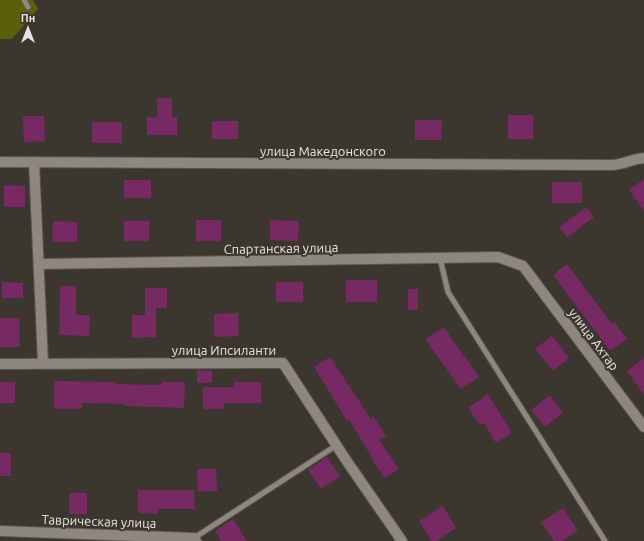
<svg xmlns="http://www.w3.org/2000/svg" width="644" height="541" viewBox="0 0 644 541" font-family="Ubuntu,sans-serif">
<rect width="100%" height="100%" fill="#3c372e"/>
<!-- green -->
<path fill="#5a5f08" d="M0,0h33l5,9 -26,30h-12z"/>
<!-- building -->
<g fill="#762962">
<path d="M157,98h15v19h5v18h-30v-18h10z"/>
<rect x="508" y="115" width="25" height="24"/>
<path d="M23,116h21l1,25 -21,1z"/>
<path d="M415,120h27l-1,20h-26z"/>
<rect x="212" y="121" width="26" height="18"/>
<rect x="92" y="122" width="30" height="21"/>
<path d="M644,179v32l-15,-21z"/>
<rect x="124" y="180" width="27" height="18"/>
<rect x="552" y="182" width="30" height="21"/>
<path d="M4,185l21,1v21h-21z"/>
<path d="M586,207l8,10 -27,20 -8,-10z"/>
<rect x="196" y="220" width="25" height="21"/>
<path d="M270,220l29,1 -1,20 -28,-1z"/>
<path d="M53,221l24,1v20h-25z"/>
<rect x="124" y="221" width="25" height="20"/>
<path d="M567,264l45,60 2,-2 13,17 -17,12 -57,-76z"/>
<rect x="346" y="280" width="31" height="22"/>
<path d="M2,282l21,1v15h-21z"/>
<rect x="276" y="282" width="27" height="20"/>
<path d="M60,286h16v29h14l-1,21 -30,-1z"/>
<path d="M145,288h22v20h-11v29l-24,1v-23h13z"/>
<rect x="408" y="289" width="10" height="21"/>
<path d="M238,313l1,23 -25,1v-23z"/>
<path d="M0,318h19l1,29h-20z"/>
<path d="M444,327l20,30 1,-1 14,21 -18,12 -36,-50z"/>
<path d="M552,336l17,22 -16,13 -18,-22z"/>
<path d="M330,357l41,62 3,-2 12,19 -7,4 20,29 -14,9 -13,-18 1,-1 -24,-39 -2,1 -33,-54z"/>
<path d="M644,358v37l-17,-24z"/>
<path d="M197,370l15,1v12h-15z"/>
<path d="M54,381l61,1v2l47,1v-3h23l-1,26 -59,-2v-2l-43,-1v6h-28z"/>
<rect x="0" y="382" width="15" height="21"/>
<path d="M234,382h27v21h-37v6h-21v-22h31z"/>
<path d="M488,394l24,39 -16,10 -12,-20 -4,2 -12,-17z"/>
<path d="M550,395l13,18 -18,14 -14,-17z"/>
<rect x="0" y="453" width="11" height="23"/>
<path d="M327,457l13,19 -19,13 -13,-19z"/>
<path d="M197,469h19l1,22 -19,1z"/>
<path d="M138,490h56l1,19h-37v5l-20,-1z"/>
<rect x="69" y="493" width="18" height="21"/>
<path d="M443,506l13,22 -20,13h-4l-13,-20z"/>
<path d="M563,508l15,23 -16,10h-8l-13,-19z"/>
<path d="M233,519l14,22h-26l-6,-10z"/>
</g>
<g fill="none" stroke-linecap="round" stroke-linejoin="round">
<defs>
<g id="service">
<path d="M24,0l4,7"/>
<path d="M440,258l8,34 157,249"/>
<path d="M194,538l143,-93"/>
</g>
<g id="minor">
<path d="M0,162l613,3c11,-1 20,-6 31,-7"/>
<path d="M34,162l9,201"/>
<path d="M39,264l459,-7 25,9 121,161"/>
<path d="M0,364l283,-1 63,97 56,81"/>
<path d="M0,531l194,7 2,3"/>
</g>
</defs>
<!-- service casing -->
<use href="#service" stroke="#5a554e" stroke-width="7"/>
<!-- minor casing -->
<use href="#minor" stroke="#5a554e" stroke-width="12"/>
<!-- service -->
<use href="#service" stroke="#8d877d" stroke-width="5"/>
<!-- minor -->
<use href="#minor" stroke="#8d877d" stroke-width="10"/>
</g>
<g text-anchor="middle" stroke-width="4" stroke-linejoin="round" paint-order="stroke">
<!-- street labels -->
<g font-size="13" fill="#e8e4df" stroke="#3c372e">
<text x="323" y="156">улица Македонского</text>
<text transform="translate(281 248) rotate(-1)" y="5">Спартанская улица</text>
<text transform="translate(594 339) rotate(53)" y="5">улица Ахтар</text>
<text x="224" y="355">улица Ипсиланти</text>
<text transform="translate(99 521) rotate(2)" y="5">Таврическая улица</text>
</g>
</g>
<!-- north arrow -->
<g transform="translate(28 28)" stroke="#3c372e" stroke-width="3" paint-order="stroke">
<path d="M0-3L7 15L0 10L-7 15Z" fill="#e8e4df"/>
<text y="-6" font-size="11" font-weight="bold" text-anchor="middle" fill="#e8e4df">Пн</text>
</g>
</svg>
